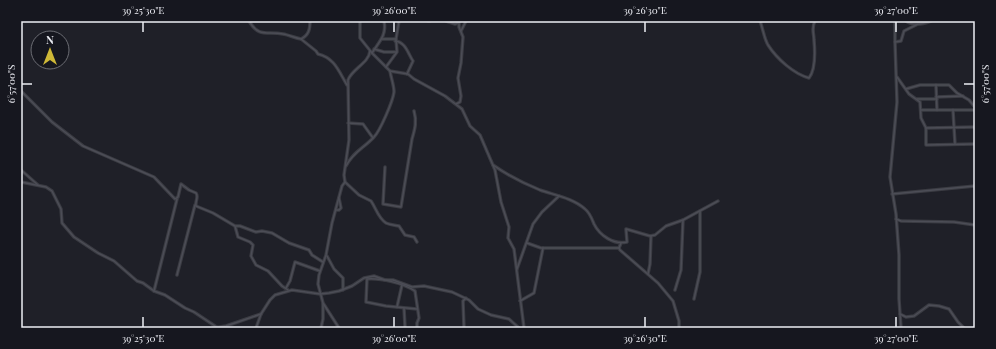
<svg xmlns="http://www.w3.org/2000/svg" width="996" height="349" viewBox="0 0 996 349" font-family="'Playfair Display',serif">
<rect width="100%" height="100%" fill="#1f2028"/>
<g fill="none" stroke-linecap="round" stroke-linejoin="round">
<defs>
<g id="street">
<path d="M249,21c10,17 18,10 34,13 6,1 12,4 18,5 8,-4 9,-10 9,-18"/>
<path d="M360,21v17l12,15 18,18 18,3 6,5 31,17 17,13 8,17 10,9 15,35 6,32 8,25 -1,11 6,11 10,79"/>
<path d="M428,21h2"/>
<path d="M446,21l9,3 3,-1"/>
<path d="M760,21c3,8 4,17 8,24 9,14 26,29 41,33 7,-9 6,-27 5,-38 0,-7 -3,-12 1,-19"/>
<path d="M895,21v21l2,60 -7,75 6,37 3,41v44l2,29"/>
<path d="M906,21c7,5 17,3 25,0"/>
<path d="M461,31l5,-10"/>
<path d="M301,39l15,12 2,3c17,4 21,18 29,31"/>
<path d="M382,39h14l3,-18"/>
<path d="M395,41c11,1 13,13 18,20l-6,13"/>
<path d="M895,42l6,-1 3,-10 14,-7"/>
<path d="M374,49l10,3h12"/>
<path d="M372,53c7,-11 15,-18 12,-32"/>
<path d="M386,67l11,-15 -1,-13"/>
<path d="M897,77l12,17 11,8 1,16 5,10v17l49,-1"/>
<path d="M936,85l1,25"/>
<path d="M906,89l14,-4h29l8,8 12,7 6,7"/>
<path d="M21,91l31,31 31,24 71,31 21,22 3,-2 3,-13 8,6 7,3c3,4 -1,8 0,13l17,7 22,13 3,11 12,5 3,3 -2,11 5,9 12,6 14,15 6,4"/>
<path d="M936,97l27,-1"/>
<path d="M917,99h20"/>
<path d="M456,104l4,-2 1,-6 -3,-18 3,-15 2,-26 -4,-10v-6"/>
<path d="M921,110h54"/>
<path d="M953,110l2,34"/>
<path d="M348,123l15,1 10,14"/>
<path d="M926,128l49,-1"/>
<path d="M493,165c13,9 32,19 47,25 14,5 33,8 45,19 5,4 7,10 9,15 6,12 20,21 33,18l-1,-13 24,7 5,-1 11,-9 17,-6 35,-19"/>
<path d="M346,166c7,-14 18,-18 28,-29 6,-6 19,-36 20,-45 0,-7 -3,-14 -4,-21"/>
<path d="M385,167l-2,37 18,3 11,-68c3,-10 5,-18 2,-28"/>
<path d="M21,170l17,15"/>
<path d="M21,182l25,5 6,4 9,18 1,14 12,14 24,16 16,8 23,20 6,2 11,8 11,4 20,13 9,4 24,16"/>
<path d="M345,182l14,13 12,6c5,7 7,17 15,22 4,2 9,2 13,3l6,9 9,2 3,5"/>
<path d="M892,194l83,-8"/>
<path d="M336,210h3l2,-2 -2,-10"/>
<path d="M896,219l5,2 53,1 21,3"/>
<path d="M236,226h4l16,6 6,-1 10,2 17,10 20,7 3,5 11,7"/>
<path d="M527,243l14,5h78"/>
<path d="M621,243l-2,5 1,2 38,33 15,18 6,20v7"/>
<path d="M327,256l7,13 9,9v12"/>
<path d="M517,269l16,-45 9,-12 17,-16"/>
<path d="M648,274l2,-10 1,-28"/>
<path d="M177,275l18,-70"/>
<path d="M367,279c14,-1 36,4 48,12l4,27 -2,5v5"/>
<path d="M367,279l-1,23 20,4 31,3"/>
<path d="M286,288l4,-7 5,-19 25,9"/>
<path d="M675,290l6,-20 2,-50"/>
<path d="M154,291l23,-92"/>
<path d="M694,299l6,-27v-61"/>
<path d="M520,301l14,-8 9,-45"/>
<path d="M397,307l5,-22"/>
<path d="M404,308l1,19"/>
<path d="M900,314l6,3 8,-1 15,-11 10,1 10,3 9,13 6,6"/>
<path d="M213,328l13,-2 35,-12"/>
<path d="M256,328l5,-14 9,-14 5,-5 17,-5 28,4 9,-1 10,-2 13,-5 12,-8 10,-2 11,4h8l19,7 12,-1 28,6 17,8 9,9 13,6 18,4 10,9"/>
<path d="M321,328l2,-9v-15"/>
<path d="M339,328l-16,-25 -5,-19 1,-9 7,-20 6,-32 10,-37 3,-4 -1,-7 5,-35 -1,-60c4,-11 21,-17 22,-29"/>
<path d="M464,328l-1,-27 3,-3"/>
</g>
</defs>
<!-- street casing -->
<use href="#street" stroke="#3b3c43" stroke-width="3.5"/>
<!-- street -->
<use href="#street" stroke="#4c4d56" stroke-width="1.5"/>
</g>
<!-- ticks -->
<path fill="none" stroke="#edeef4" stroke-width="1.5" d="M143,22v10M394,22v10M645,22v10M896,22v10M22,84h10M964,84h10M143,317v10M394,317v10M645,317v10M896,317v10"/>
<!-- border -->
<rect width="996" height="349" fill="none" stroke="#16171f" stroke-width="44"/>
<!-- north arrow -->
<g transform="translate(50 50)"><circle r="19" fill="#16171f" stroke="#6c6d74"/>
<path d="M0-3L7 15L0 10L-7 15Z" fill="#ceb837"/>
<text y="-6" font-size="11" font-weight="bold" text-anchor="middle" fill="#edeef4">N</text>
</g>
<rect x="22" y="22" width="952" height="305" fill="none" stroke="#edeef4" stroke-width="1.5"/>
<g font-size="10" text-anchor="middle" fill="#edeef4">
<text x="143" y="14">39°25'30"E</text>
<text x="394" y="14">39°26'00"E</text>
<text x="645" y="14">39°26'30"E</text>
<text x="896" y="14">39°27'00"E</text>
<text transform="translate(11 84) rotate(-90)" y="4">6°57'00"S</text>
<text transform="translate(985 84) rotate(-90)" y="4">6°57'00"S</text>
<text x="143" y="342">39°25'30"E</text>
<text x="394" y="342">39°26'00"E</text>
<text x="645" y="342">39°26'30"E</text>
<text x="896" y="342">39°27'00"E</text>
</g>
</svg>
